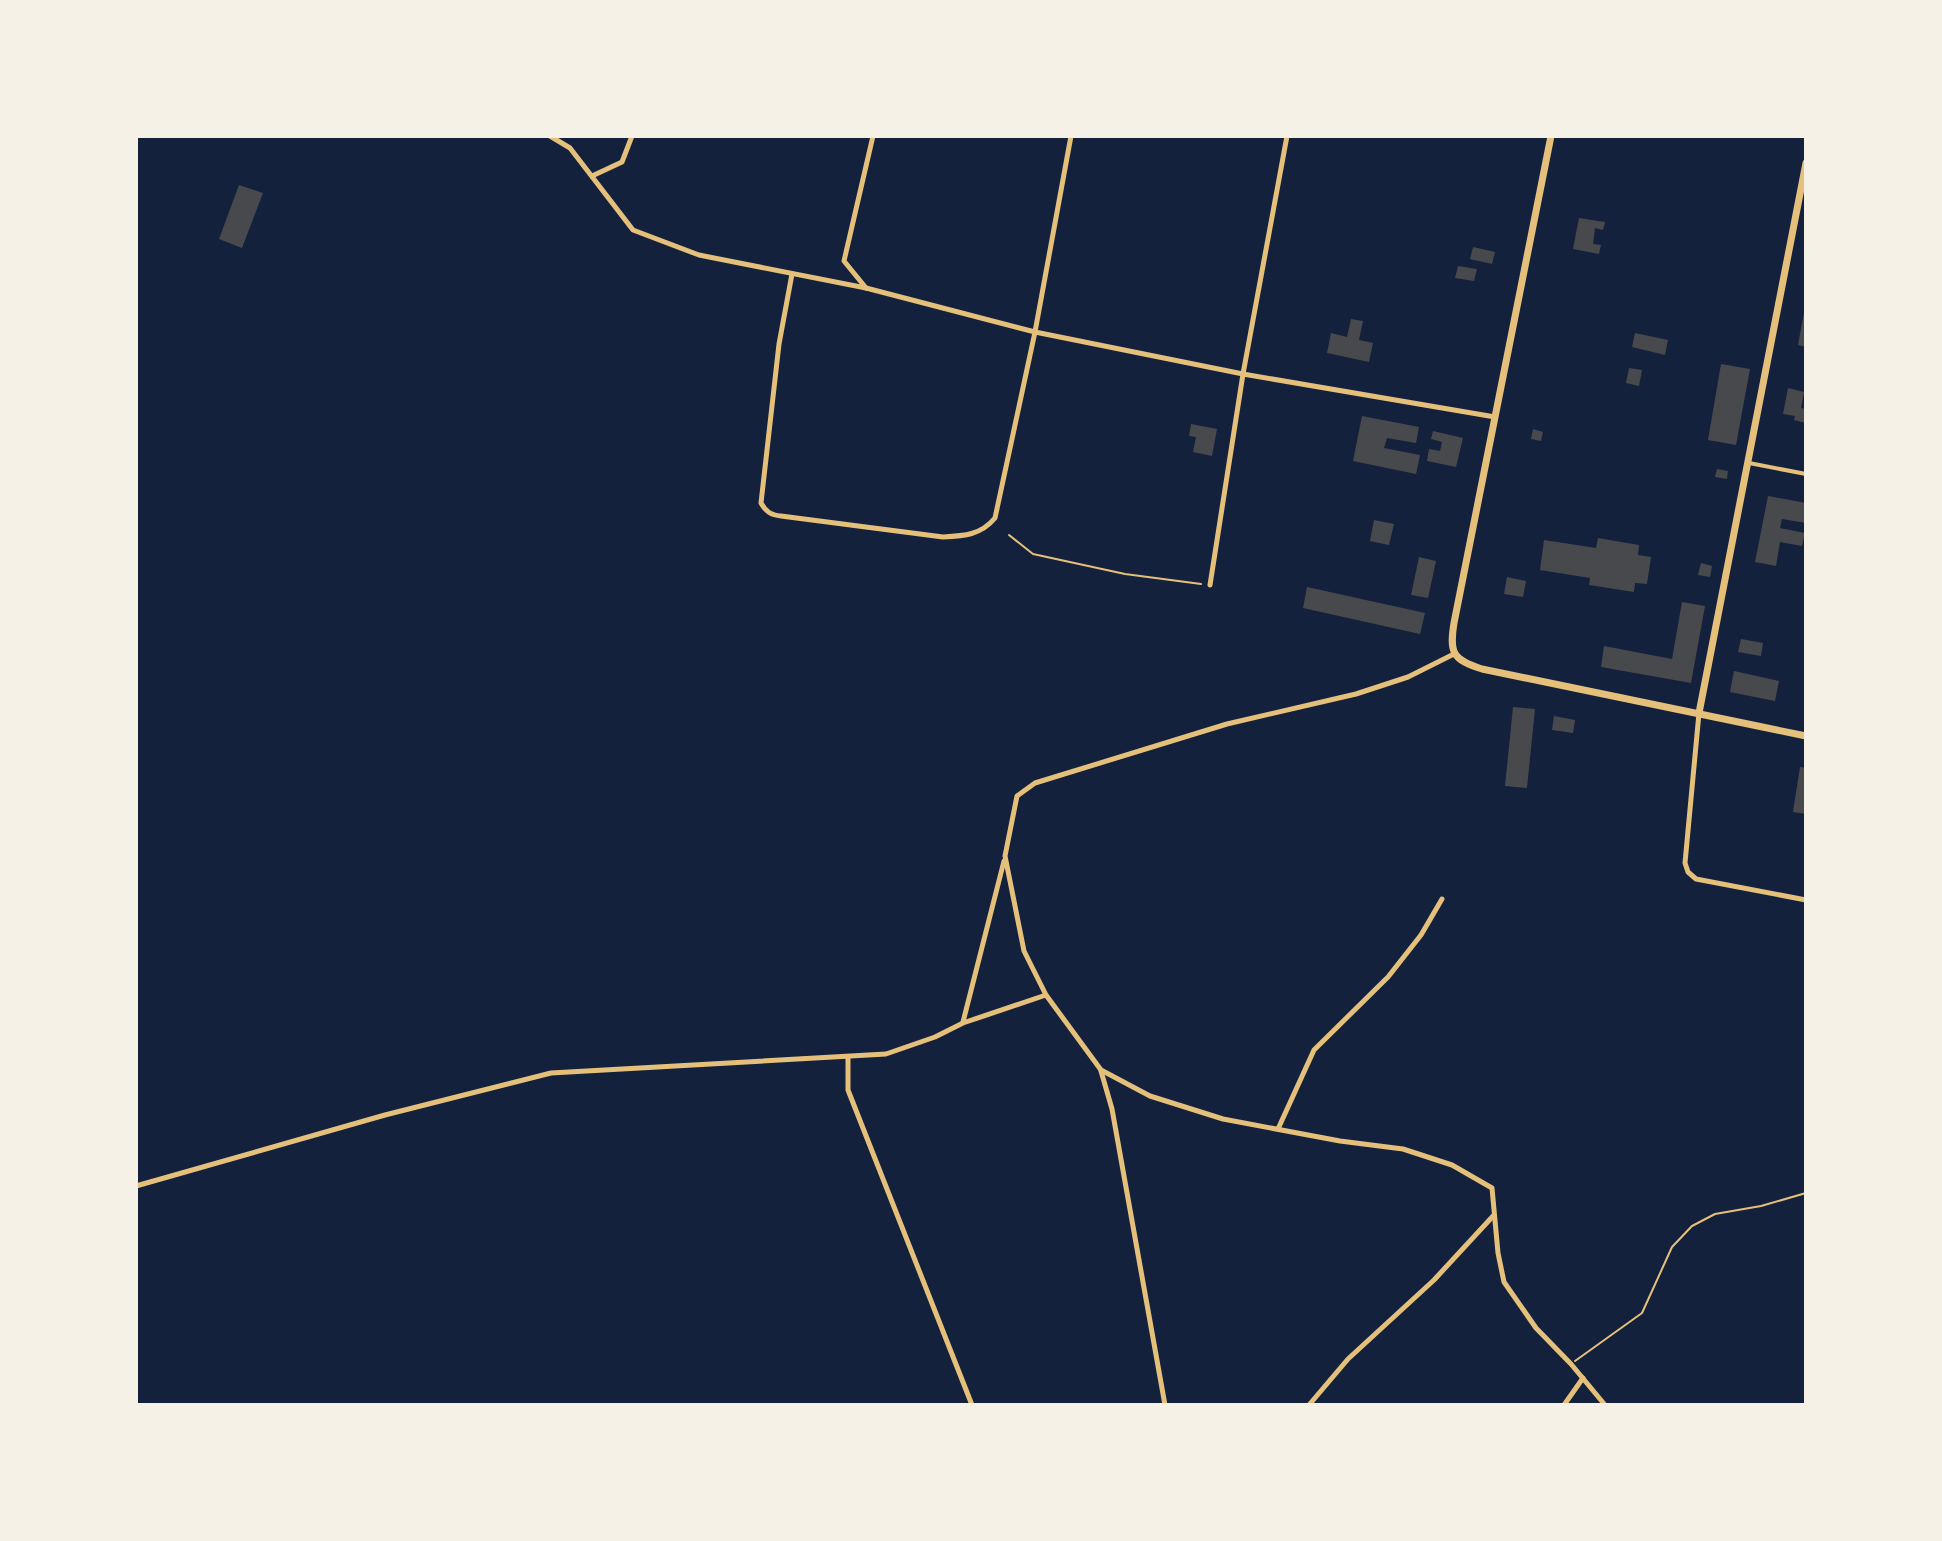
<svg xmlns="http://www.w3.org/2000/svg" width="1942" height="1541" viewBox="0 0 1942 1541" font-family="'IBM Plex Sans',sans-serif">
<rect width="100%" height="100%" fill="#14213d"/>
<!-- building -->
<g fill="#48494c">
<path d="M239,185l24,8 -21,55 -23,-9z"/>
<path d="M1579,218l26,4 -2,8 -8,-2 -2,16 8,1 -2,9 -26,-5z"/>
<path d="M1473,247l22,5 -3,12 -22,-5z"/>
<path d="M1458,266l19,3 -3,12 -19,-3z"/>
<path d="M1804,312h2v35l-8,-2z"/>
<path d="M1351,319l12,2 -4,19 14,3 -4,19 -42,-9 4,-20 16,4z"/>
<path d="M1635,333l33,7 -3,15 -33,-8z"/>
<path d="M1721,364l29,5 -14,76 -28,-5z"/>
<path d="M1629,368l13,2 -3,16 -13,-3z"/>
<path d="M1788,388l16,4 -3,16 5,1v14l-12,-3 1,-4 -12,-2z"/>
<path d="M1362,416l57,11 -3,16 -29,-5 -3,10 36,7 -4,19 -63,-13z"/>
<path d="M1191,424l26,5 -5,27 -19,-4 3,-15 -7,-1z"/>
<path d="M1533,429l10,3 -2,9 -10,-2z"/>
<path d="M1433,431l30,7 -7,29 -29,-6 2,-12 11,2 2,-9 -11,-3z"/>
<path d="M1717,469l11,2 -1,8 -12,-2z"/>
<path d="M1768,496l38,7v20l-24,-4 -2,9 25,5 -3,13 -22,-4 -4,24 -21,-4z"/>
<path d="M1374,520l20,4 -5,21 -19,-4z"/>
<path d="M1598,538l41,7 -1,10 13,2 -4,27 -12,-1 -1,9 -45,-7 1,-7 -50,-8 4,-30 52,8z"/>
<path d="M1419,557l17,4 -8,37 -17,-3z"/>
<path d="M1701,563l11,3 -2,11 -12,-2z"/>
<path d="M1507,577l19,4 -3,16 -19,-3z"/>
<path d="M1307,587l118,26 -5,21 -117,-26z"/>
<path d="M1682,602l23,4 -14,77 -90,-16 3,-21 68,13z"/>
<path d="M1741,639l22,4 -2,13 -23,-4z"/>
<path d="M1734,671l45,10 -4,20 -45,-9z"/>
<path d="M1513,707l22,2 -8,79 -22,-2z"/>
<path d="M1554,716l21,4 -2,13 -21,-3z"/>
<path d="M1800,767l6,1v46l-13,-2z"/>
</g>
<g fill="none" stroke-linecap="round" stroke-linejoin="round">
<!-- path -->
<g stroke="#e5c07b" stroke-width="2">
<path d="M1009,535l24,19 92,20 76,10"/>
<path d="M1575,1361l67,-48 30,-66 20,-21 23,-12 46,-8 45,-13"/>
</g>
<!-- pedestrian -->
<path stroke="#e5c07b" stroke-width="4" d="M1749,463l57,11"/>
<!-- minor -->
<g stroke="#e5c07b" stroke-width="5">
<path d="M550,136l20,12 63,82 66,25 167,33 169,44 208,42 252,43"/>
<path d="M592,176l30,-14 10,-26"/>
<path d="M792,274l-13,70 -18,159c5,9 10,12 20,13l162,21c21,-1 38,-2 52,-19l40,-186 36,-196"/>
<path d="M866,288l-22,-27 29,-125"/>
<path d="M1210,585l33,-211 44,-238"/>
<path d="M1454,654l-46,23 -52,17 -129,30 -192,59 -18,13 -12,60 19,95 22,44 55,75 49,26 73,23 117,22 63,8 49,16 40,23 6,65 6,29 32,46 35,36 34,41"/>
<path d="M1699,713l-14,150 3,9 8,7 110,21"/>
<path d="M963,1022l41,-161"/>
<path d="M848,1057v33l124,315"/>
<path d="M1101,1071l11,38 53,296"/>
<path d="M1278,1129l36,-79 74,-73 33,-42 21,-36"/>
<path d="M136,1186l249,-71 166,-42 335,-19 49,-17 28,-14 83,-28"/>
<path d="M1309,1405l39,-46 86,-79 60,-65"/>
<path d="M1564,1405l19,-27"/>
</g>
<!-- tertiary -->
<path stroke="#e5c07b" stroke-width="7" d="M1699,713l107,-550"/>
<!-- secondary -->
<path stroke="#e5c07b" stroke-width="7" d="M1551,136l-97,487c-5,30 -1,37 28,46l324,67"/>
</g>
<!-- border -->
<rect width="1942" height="1541" fill="none" stroke="#f6f1e7" stroke-width="276"/>
</svg>
